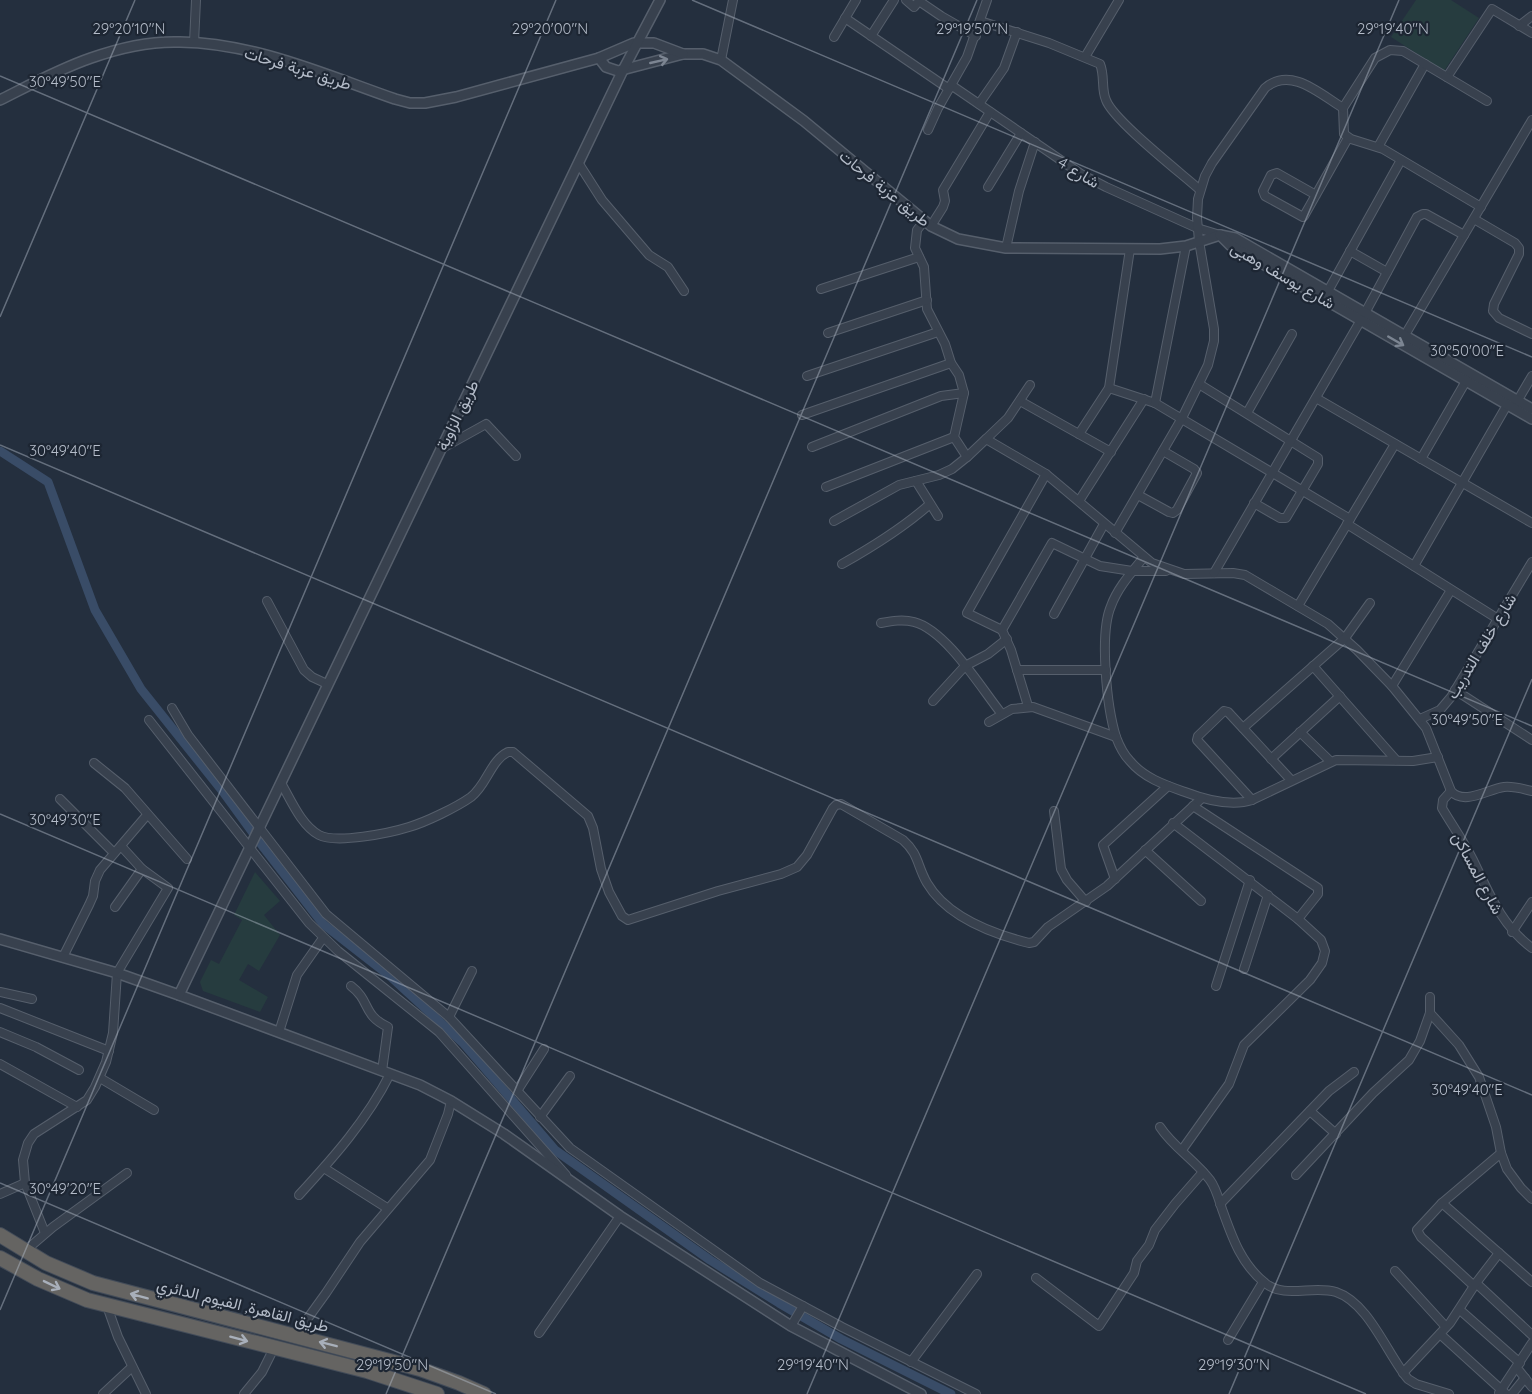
<svg xmlns="http://www.w3.org/2000/svg" width="1532" height="1394" viewBox="0 0 1532 1394" font-family="Quicksand,Vazirmatn,sans-serif">
<rect width="100%" height="100%" fill="#242f3e"/>
<!-- green -->
<g fill="#263c3f">
<path d="M1416,0h35l28,18 -35,53 -53,-34z"/>
<path d="M255,872l25,29 -16,14 16,20 -21,36 -11,-7 -9,16 29,17 -8,15 -57,-21 -3,-9 11,-22 8,4 23,-44 -8,-5z"/>
</g>
<g fill="none" stroke-linecap="round" stroke-linejoin="round">
<!-- canal -->
<path stroke="#394c67" stroke-width="9" d="M0,451l48,31 47,128 46,79 83,104 40,55 59,76 68,53 73,67 91,106 155,110 69,43 62,36 110,55"/>
<defs>
<g id="minor">
<path d="M906,0l8,7 5,-6 22,15 35,20"/>
<path d="M845,18l104,71"/>
<path d="M980,21l69,22 51,21c5,12 1,25 6,36 7,20 75,73 94,90"/>
<path d="M1519,26l13,-10"/>
<path d="M871,36l23,-36"/>
<path d="M834,37l22,-37"/>
<path d="M194,43l2,-43"/>
<path d="M1085,57l34,-57"/>
<path d="M721,60l12,-60"/>
<path d="M1447,77l45,-68 40,24"/>
<path d="M951,85l130,89 25,13 91,41 23,7"/>
<path d="M979,104l25,-36 13,-36"/>
<path d="M928,130l10,-22 29,-51 20,-57"/>
<path d="M1378,147l47,-83"/>
<path d="M579,164l23,36 47,55 19,12 16,24"/>
<path d="M988,187l33,-54"/>
<path d="M1316,195l-39,-22 -6,2 -8,16 2,5 38,21 1,-1 44,-78"/>
<path d="M1481,207l-98,-58 -32,-10 -7,-5 -1,-26 32,-50 15,-8 13,1 84,50"/>
<path d="M1474,219l41,24 4,5v6l-25,50 -1,7 6,7 33,16"/>
<path d="M924,221l-7,9 -2,18 9,19 3,42 18,35 6,19 8,12 5,18 -10,44 13,20 19,-18 60,35 106,89 32,11 49,-1 12,2 83,49 29,26 35,36 34,42 25,63c13,15 37,-2 53,-4 10,-1 19,2 28,4"/>
<path d="M931,226l12,-19 2,-6 -2,-11 47,-78"/>
<path d="M1006,248l13,-57 16,-49"/>
<path d="M1350,251l37,21"/>
<path d="M821,289l98,-32"/>
<path d="M1328,291l73,-131"/>
<path d="M828,333l99,-33"/>
<path d="M1405,335l127,-215"/>
<path d="M807,376l131,-44"/>
<path d="M1199,384l119,74v6l-32,54h-6l-26,-15"/>
<path d="M1109,388l46,15 195,116"/>
<path d="M1316,398l216,125"/>
<path d="M1020,401l91,51"/>
<path d="M1155,403l31,-157"/>
<path d="M1515,405l17,-29"/>
<path d="M1247,413l45,-79"/>
<path d="M802,415l149,-52"/>
<path d="M1079,434l30,-46 21,-139"/>
<path d="M986,439l22,-21 22,-33"/>
<path d="M812,447l129,-51 23,-3"/>
<path d="M441,449l45,-25 30,32"/>
<path d="M1421,459l45,-78"/>
<path d="M916,481l22,35"/>
<path d="M826,487l128,-50"/>
<path d="M1138,495l31,17 4,1 4,-3 20,-37 -3,-4 -31,-18"/>
<path d="M1079,501l65,-102"/>
<path d="M834,521l65,-36 40,-10 13,-6 15,-12"/>
<path d="M1347,524l151,95"/>
<path d="M1115,533l67,-115 26,-53 6,-24v-12l-15,-88 -2,-23 1,-19 7,-23 7,-13 53,-75c26,-22 55,6 78,20"/>
<path d="M1144,557c-12,15 -26,30 -33,49 -12,28 -4,102 5,131 3,8 8,18 14,24 14,17 35,24 55,31 21,8 46,15 67,8l84,-40 77,1 25,-4"/>
<path d="M842,564c32,-18 61,-36 88,-60"/>
<path d="M1414,566l93,-161"/>
<path d="M1214,573l151,-260 52,-96 6,-3h3l38,21"/>
<path d="M267,601l37,69 8,7 15,7"/>
<path d="M1298,606l97,-162"/>
<path d="M1054,614l50,-90"/>
<path d="M881,623c11,-2 22,-4 33,-1 32,8 67,66 87,91"/>
<path d="M1002,630l-35,-17 79,-139"/>
<path d="M1313,666l83,94"/>
<path d="M1017,670h89"/>
<path d="M1392,686l59,-96"/>
<path d="M1455,690l77,50"/>
<path d="M933,701l32,-35 23,-12 19,-15"/>
<path d="M1028,706l-17,-56 -9,-20 50,-87 48,23 32,5h34"/>
<path d="M172,708l16,27 138,179 123,103 121,131 190,135 82,44 134,67"/>
<path d="M1420,719l20,-9 11,-13 81,-135"/>
<path d="M149,720l160,203 29,28 101,81 127,143"/>
<path d="M989,722l23,-13 21,-2 83,30"/>
<path d="M1243,728l102,-90 25,-35"/>
<path d="M1300,732l30,29"/>
<path d="M1271,759l69,-63"/>
<path d="M94,763l31,25 62,71"/>
<path d="M281,783c10,17 20,42 38,52 17,9 71,-2 90,-8 17,-5 48,-20 62,-30 16,-12 19,-36 37,-45h5l75,64 5,12 8,41 8,23 13,24 6,4 90,-29 63,-17 16,-7 10,-12 26,-47 3,-3 5,-1 62,36c16,14 14,26 24,43 20,34 66,51 102,60l5,-1 14,-15 59,-41 95,-88"/>
<path d="M1451,791l-8,9 -1,8c10,17 22,34 31,52 16,33 28,65 59,88"/>
<path d="M60,799l54,54"/>
<path d="M1252,800l-55,-60 1,-4 26,-25 4,1 63,68"/>
<path d="M1193,806l125,82v6l-20,25"/>
<path d="M1054,811l7,58 6,11 19,22"/>
<path d="M1173,823l125,96 23,21 4,11 -3,12 -12,17 -66,65 -15,39 -47,66"/>
<path d="M1145,850l56,51"/>
<path d="M1115,879l-12,-34 65,-59"/>
<path d="M115,907l27,-38"/>
<path d="M1512,932l20,-30"/>
<path d="M63,957l26,-52 4,-9 2,-15 5,-11 47,-55"/>
<path d="M1244,969l24,-74"/>
<path d="M351,986c20,15 11,29 37,41l-6,44"/>
<path d="M1216,986l34,-106"/>
<path d="M0,992l32,7"/>
<path d="M0,1008l109,43"/>
<path d="M1430,1013l29,32 20,32 17,50 5,26 6,16 14,19 11,11"/>
<path d="M449,1017l23,-46"/>
<path d="M0,1032l36,15 43,23"/>
<path d="M279,1032l18,-57 26,-37"/>
<path d="M0,1064l77,43"/>
<path d="M100,1078l54,32"/>
<path d="M517,1091l27,-42"/>
<path d="M1310,1111l26,23"/>
<path d="M540,1117l30,-41"/>
<path d="M1160,1127c13,20 35,33 50,53 6,8 9,20 12,29 10,28 19,55 43,74 19,16 48,2 71,9 33,11 51,62 72,87l8,5 33,10"/>
<path d="M324,1168l63,40"/>
<path d="M1296,1175l77,-82 36,-33 11,-19 10,-28v-16"/>
<path d="M0,1194l25,-11"/>
<path d="M299,1195c34,-37 68,-75 91,-121"/>
<path d="M1442,1203l90,79"/>
<path d="M1220,1204l109,-113 25,-19"/>
<path d="M45,1233l-20,-50 -2,-23 5,-17 6,-9 53,-34 8,-13 11,-25 7,-29 4,-60 51,-85 -26,-19 -21,-23"/>
<path d="M25,1251l28,-24 74,-54"/>
<path d="M1395,1271l51,56"/>
<path d="M1036,1278l63,48 35,-53 3,-12 12,-16 6,-15 20,-26 28,-32"/>
<path d="M1476,1283l56,52"/>
<path d="M1474,1286l-53,-49 -4,-7 25,-27 59,-50"/>
<path d="M107,1306l11,31 28,57"/>
<path d="M1460,1310l60,53"/>
<path d="M791,1326l12,-20"/>
<path d="M539,1333l81,-117"/>
<path d="M1440,1334l66,60"/>
<path d="M295,1336l31,-43 34,-51 70,-82 18,-46 3,-13"/>
<path d="M1228,1340l35,-58"/>
<path d="M911,1362l66,-88"/>
<path d="M1517,1368l15,19"/>
<path d="M1403,1373l47,-50 26,-40 23,-30"/>
<path d="M1499,1393l33,-50"/>
<path d="M103,1394l29,-27"/>
<path d="M244,1394l18,-22 12,-24"/>
<path d="M1512,1394l13,-16"/>
</g>
<g id="tertiary">
<path d="M599,58l7,9 12,4 65,-17h20l18,6 83,61 127,105 27,13 48,9 154,1 26,-3 34,-11 15,3 297,171"/>
<path d="M0,100c30,-15 59,-31 91,-42 28,-10 60,-17 89,-16 75,1 146,33 215,57l15,4h15l31,-6 143,-39 35,-15h20l29,11"/>
<path d="M1220,235l10,10 302,174"/>
<path d="M0,939l117,34 62,22 241,90 31,16 53,33 116,82 171,110 130,68"/>
<path d="M179,995l444,-925 37,-70"/>
</g>
<g id="trunk">
<path d="M0,1235l46,28 47,20 327,86 39,14 25,11"/>
<path d="M0,1258l38,21 49,21 280,71 70,23"/>
</g>
</defs>
<!-- minor casing -->
<use href="#minor" stroke="#565f6c" stroke-width="10"/>
<!-- tertiary casing -->
<use href="#tertiary" stroke="#565f6c" stroke-width="12"/>
<!-- trunk casing -->
<use href="#trunk" stroke="#434c59" stroke-width="16"/>
<!-- minor -->
<use href="#minor" stroke="#38414e" stroke-width="8"/>
<!-- tertiary -->
<use href="#tertiary" stroke="#38414e" stroke-width="9"/>
<!-- trunk -->
<use href="#trunk" stroke="#656462" stroke-width="14"/>
</g>
<!-- one-way arrows -->
<defs><path id="oneway-shaft" d="M-6 0H5M1.5-3L5.5 0L1.5 3" fill="none" stroke-width="1.6" stroke-linecap="round" stroke-linejoin="round" transform="scale(1.5)"/></defs>
<g stroke="#7c8592">
<use href="#oneway-shaft" transform="translate(659 61) rotate(-13)"/>
<use href="#oneway-shaft" transform="translate(1396 341) rotate(30)"/>
</g>
<g stroke="#a8afba">
<use href="#oneway-shaft" transform="translate(52 1285) rotate(26)"/>
<use href="#oneway-shaft" transform="translate(139 1296) rotate(-165)"/>
<use href="#oneway-shaft" transform="translate(239 1339) rotate(15)"/>
<use href="#oneway-shaft" transform="translate(328 1344) rotate(-166)"/>
</g>
<!-- ticks -->
<path fill="none" stroke="#b4bcc9" stroke-width="1.5" stroke-opacity="0.45" d="M692,0l840,357M0,76l1532,650M0,317l135,-317M0,445l1532,650M0,814l1366,580M0,1183l496,211M0,1310l556,-1310M386,1394l591,-1394M807,1394l592,-1394M1229,1394l303,-715"/>
<g text-anchor="middle" stroke-width="4.5" stroke-linejoin="round" paint-order="stroke">
<!-- street labels -->
<g font-size="16" fill="#b4bcc9" stroke="#1d2633">
<text transform="translate(298 68) rotate(17)" y="6">طريق عزبة فرحات</text>
<text transform="translate(1079 172) rotate(31)" y="6">شارع 4</text>
<text transform="translate(885 188) rotate(39)" y="6">طريق عزبة فرحات</text>
<text transform="translate(1283 275) rotate(30)" y="6">شارع يوسف وهبى</text>
<text transform="translate(457 415) rotate(-64)" y="6">طريق الزاوية</text>
<text transform="translate(1481 646) rotate(-59)" y="6">شارع خلف التدريب</text>
<text transform="translate(1478 873) rotate(62)" y="6">شارع المساكن</text>
<text transform="translate(243 1305) rotate(14)" y="6">طريق القاهرة, الفيوم الدائري</text>
</g>
</g>
<g font-size="15" text-anchor="middle" fill="#b4bcc9" stroke="#1d2633" stroke-width="4.5" stroke-linejoin="round" paint-order="stroke">
<text x="550" y="34">29°20'00"N</text>
<text x="972" y="34">29°19'50"N</text>
<text x="129" y="34">29°20'10"N</text>
<text x="1393" y="34">29°19'40"N</text>
<text x="65" y="87">30°49'50"E</text>
<text x="1467" y="356">30°50'00"E</text>
<text x="65" y="456">30°49'40"E</text>
<text x="1467" y="725">30°49'50"E</text>
<text x="65" y="825">30°49'30"E</text>
<text x="1467" y="1095">30°49'40"E</text>
<text x="65" y="1194">30°49'20"E</text>
<text x="392" y="1370">29°19'50"N</text>
<text x="813" y="1370">29°19'40"N</text>
<text x="1234" y="1370">29°19'30"N</text>
</g>
</svg>
